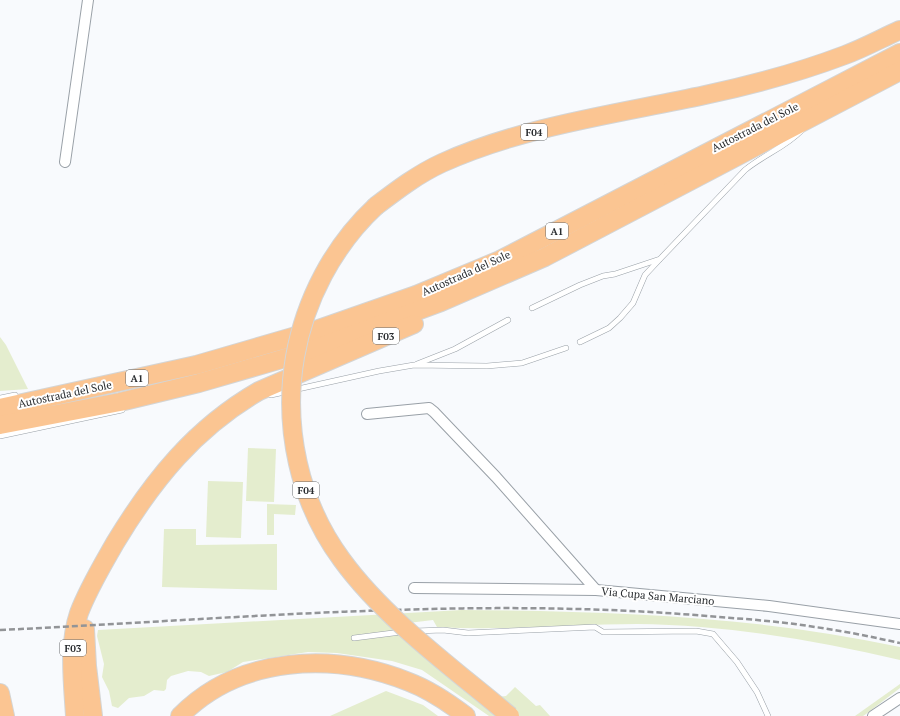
<svg xmlns="http://www.w3.org/2000/svg" width="900" height="716" viewBox="0 0 900 716" font-family="'PT Serif',serif">
<rect width="100%" height="100%" fill="#f8fafd"/>
<!-- green -->
<g fill="#e4edce">
<path d="M0,337l6,8 22,44 -28,2z"/>
<path d="M248,448l28,1 -2,53 -28,-1z"/>
<path d="M208,481l35,1 -2,56 -35,-1z"/>
<path d="M267,504l29,1 -1,10 -21,-1v21h-7z"/>
<path d="M164,529h32v16l81,-1v46l-115,-3z"/>
<path d="M462,610c147,1 294,6 438,37v13c-87,-20 -174,-35 -263,-36 -67,0 -133,7 -200,3l-4,-7 -41,5 86,74 28,-3 9,-9 21,19 4,-1 10,11h-61l-67,-46 -30,-9 -55,-8 -29,-1 -65,10 -16,10 -18,4 -8,-4 -13,-1 -17,5 -4,4 -1,9 -2,2 -10,-1 -10,6 -15,2 -11,10 -6,-2 -3,-15 -7,-14 2,-13 -7,-28 1,-6z"/>
<path d="M900,684v4l-34,26 -3,2h-8z"/>
<path d="M386,691l37,14 15,11h-108z"/>
</g>
<g fill="none" stroke-linecap="round" stroke-linejoin="round">
<defs>
<g id="service">
<path d="M532,308l48,-23 23,-9 12,-2 45,-15 85,-89c18,-15 41,-23 57,-40"/>
<path d="M580,342l29,-14 11,-10 13,-15 12,-28 14,-15"/>
<path d="M417,364l38,-15 53,-29"/>
<path d="M271,395l108,-24 35,-6 73,1 35,-3 44,-15"/>
<path d="M0,398l15,-3"/>
<path d="M0,436l122,-26"/>
<path d="M415,631l28,-1 25,3 127,-6 8,5 93,-1 17,3 24,28 20,30 11,24"/>
<path d="M354,638l47,-6"/>
</g>
<g id="minor">
<path d="M65,162l23,-162"/>
<path d="M367,414l62,-6 5,4 62,65 100,113"/>
<path d="M414,588l182,2 173,16 131,18"/>
<path d="M873,716l27,-18"/>
</g>
<g id="motorway">
<path d="M376,206c21,-16 42,-32 66,-43 82,-37 175,-49 263,-68 47,-10 95,-23 140,-40 19,-7 37,-17 55,-25"/>
<path d="M0,408l196,-43 117,-34 103,-36 84,-35 400,-207"/>
<path d="M0,425l120,-23 79,-19 107,-31 135,-50 104,-45 355,-186"/>
<path d="M85,629l2,37 6,50"/>
<path d="M0,693l5,23"/>
<path d="M75,716c-2,-33 -7,-71 4,-103 9,-24 23,-47 36,-70 38,-63 80,-115 144,-152l155,-67"/>
<path d="M180,716c60,-61 154,-64 229,-34 21,8 40,21 57,34"/>
</g>
</defs>
<!-- service casing -->
<use href="#service" stroke="#99a0a7" stroke-width="6"/>
<!-- minor casing -->
<use href="#minor" stroke="#99a0a7" stroke-width="12"/>
<!-- motorway casing -->
<use href="#motorway" stroke="#d4d5d5" stroke-width="20"/>
<!-- service -->
<use href="#service" stroke="#fff" stroke-width="5"/>
<!-- minor -->
<use href="#minor" stroke="#fff" stroke-width="10"/>
<!-- motorway -->
<use href="#motorway" stroke="#fbc592" stroke-width="18"/>
<!-- rail -->
<path stroke="#929497" stroke-width="2.5" stroke-dasharray="6 3" stroke-linecap="butt" d="M0,630c235,-11 471,-34 707,-14 36,3 72,5 108,11 29,4 57,10 85,16"/>
<defs>
<path id="motorway-bridge" d="M376,206c-43,40 -71,94 -81,151 -12,70 4,145 47,203 43,59 112,109 168,156"/>
</defs>
<!-- motorway-bridge casing -->
<use href="#motorway-bridge" stroke="#d4d5d5" stroke-width="20" stroke-linecap="butt"/>
<!-- motorway-bridge -->
<use href="#motorway-bridge" stroke="#fbc592" stroke-width="18"/>
</g>
<g text-anchor="middle" stroke-width="4" stroke-linejoin="round" paint-order="stroke">
<!-- shield labels -->
<g fill="#fff" stroke="#696b6d" stroke-width="1">
<rect x="521" y="124" width="26" height="16" rx="3"/>
<rect x="546" y="223" width="22" height="16" rx="3"/>
<rect x="373" y="328" width="26" height="16" rx="3"/>
<rect x="126" y="370" width="22" height="16" rx="3"/>
<rect x="293" y="482" width="26" height="16" rx="3"/>
<rect x="60" y="640" width="26" height="16" rx="3"/>
</g>
<g font-size="10" font-weight="bold" fill="#292c2f">
<text x="534" y="136">F04</text>
<text x="557" y="235">A1</text>
<text x="386" y="340">F03</text>
<text x="137" y="382">A1</text>
<text x="306" y="494">F04</text>
<text x="73" y="652">F03</text>
</g>
<!-- street labels -->
<g font-size="11" fill="#292c2f" stroke="#fff">
<text transform="translate(755 127) rotate(-27)" y="4">Autostrada del Sole</text>
<text transform="translate(466 273) rotate(-24)" y="4">Autostrada del Sole</text>
<text transform="translate(65 394) rotate(-12)" y="4">Autostrada del Sole</text>
<text transform="translate(658 596) rotate(5)" y="4">Via Cupa San Marciano</text>
</g>
</g>
</svg>
